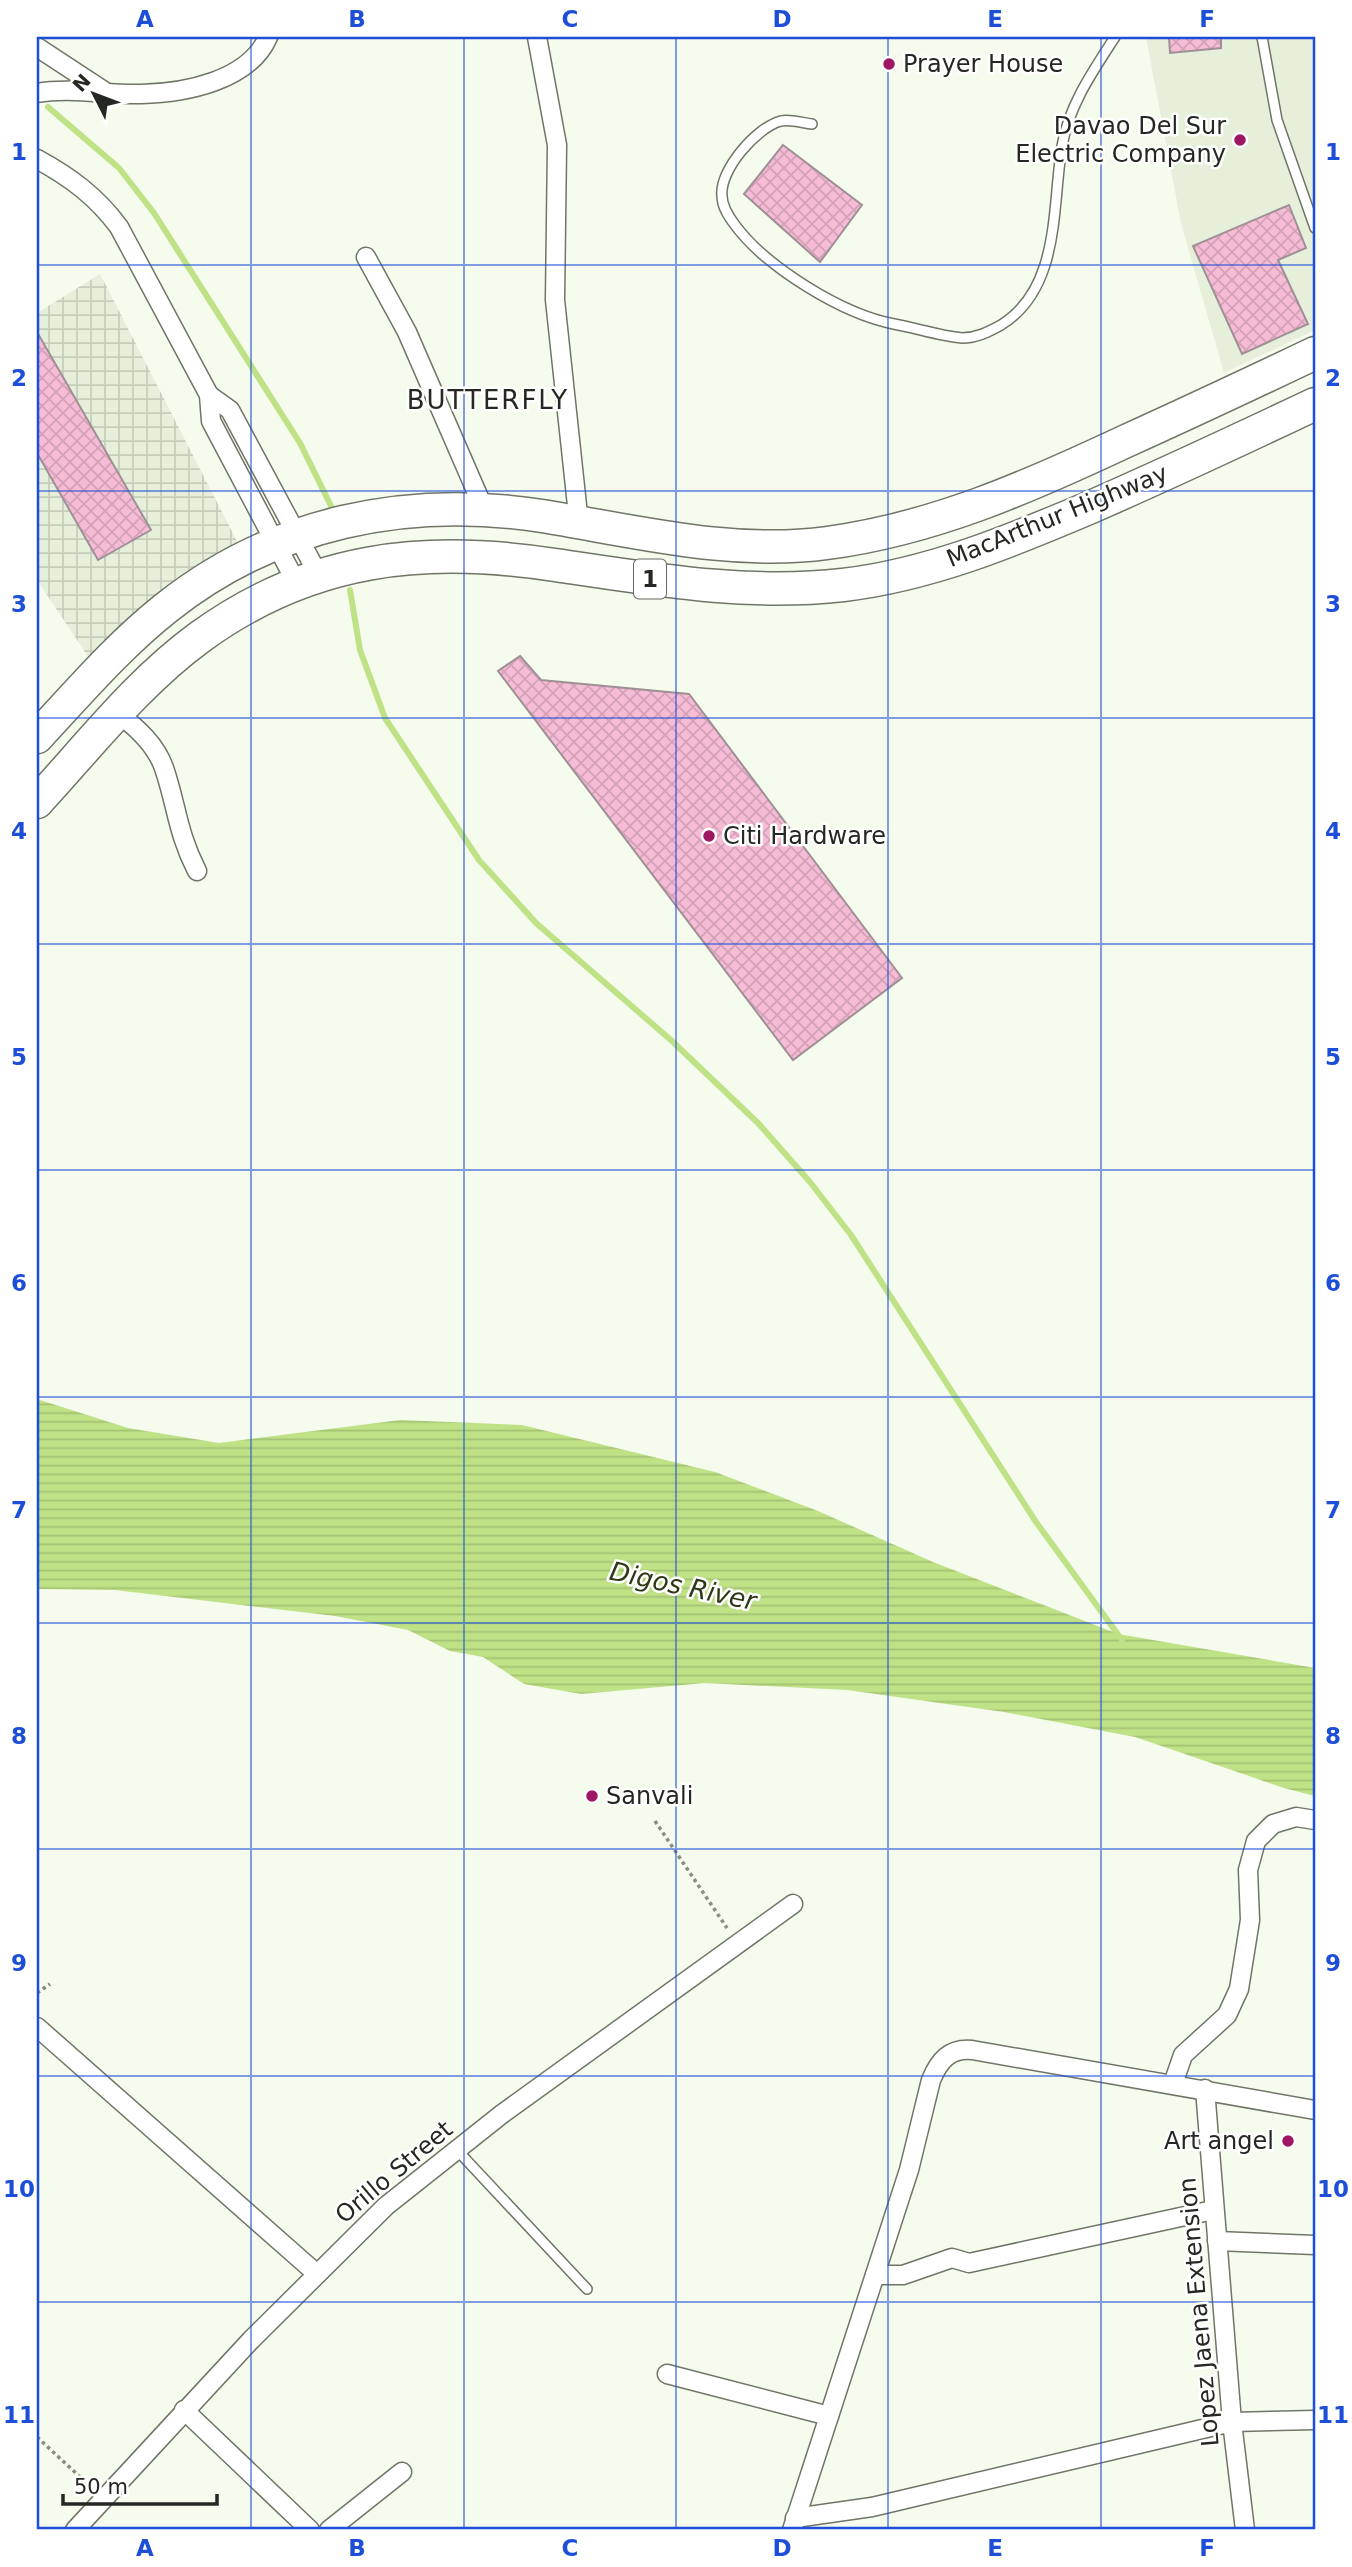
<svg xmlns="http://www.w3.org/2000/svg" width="1352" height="2567" viewBox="0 0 1352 2567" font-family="'DejaVu Sans',sans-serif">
<defs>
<pattern id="industrial-grid" width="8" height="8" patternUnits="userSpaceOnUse" patternTransform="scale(1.75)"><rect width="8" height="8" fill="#e6efda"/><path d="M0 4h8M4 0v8" fill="none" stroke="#c5cdbb"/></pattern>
<pattern id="water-rules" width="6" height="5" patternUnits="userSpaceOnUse" patternTransform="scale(1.75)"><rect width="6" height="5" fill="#bfe287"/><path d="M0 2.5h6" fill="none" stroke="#a4c274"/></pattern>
<pattern id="building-cross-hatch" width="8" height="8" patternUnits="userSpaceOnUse" patternTransform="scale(1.75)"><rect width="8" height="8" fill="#f7bcd5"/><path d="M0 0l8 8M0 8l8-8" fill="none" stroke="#d4a2b7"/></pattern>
</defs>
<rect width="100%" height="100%" fill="#f5fbed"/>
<!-- built -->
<path fill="#e6efda" d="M1146,37h169v293l-91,43 -43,-150z"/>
<!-- industrial -->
<path fill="url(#industrial-grid)" d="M100,274l142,277 -147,116 -58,-87v-267z"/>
<!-- water -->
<path fill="url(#water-rules)" d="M37,1399l91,29 91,15 181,-23 122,5 193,47 103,39 115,51 185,72 197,34v128l-31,-8 -149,-51 -131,-25 -157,-22 -142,-7 -124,11 -57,-10 -41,-27 -33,-6 -42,-21 -73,-14 -220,-26 -78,-1z"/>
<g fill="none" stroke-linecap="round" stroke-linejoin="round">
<!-- stream -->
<g stroke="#bfe287" stroke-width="6">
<path d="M48,107l71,61 35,45 146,230 32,65"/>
<path d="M350,590l10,60 25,68 94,142 57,63 136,118 86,82 52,59 41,53 185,287 86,118"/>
</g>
</g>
<!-- building -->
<g fill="url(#building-cross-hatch)" stroke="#9f9096" stroke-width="2">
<path d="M1169,37h52v11l-51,5z"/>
<path d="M783,145l79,60 -42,57 -76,-68z"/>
<path d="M1289,205l17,43 -28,12 30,64 -66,30 -49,-108z"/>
<path d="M37,332l114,198 -53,30 -61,-107z"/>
<path d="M520,656l21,24 148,14 213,284 -109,82 -295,-389z"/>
</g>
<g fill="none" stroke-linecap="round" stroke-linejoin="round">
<defs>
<g id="lane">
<path d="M1262,37l15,83 38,108"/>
<path d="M812,124c-9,-1 -22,-5 -31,-3 -24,6 -62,49 -59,75 0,11 7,21 13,29 31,42 107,89 159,99 22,4 46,12 68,14 15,0 26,-6 39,-13 60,-37 51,-120 61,-179 7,-41 31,-75 53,-109"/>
<path d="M457,2150l130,139"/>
</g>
<g id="street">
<path d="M537,37l20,108 -2,155 24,224"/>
<path d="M37,47l67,44"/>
<path d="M37,93c34,-6 69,2 104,1 44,-1 108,-13 127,-57"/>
<path d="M37,159c33,18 59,37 82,68l90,168 2,26 85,161"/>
<path d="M366,257l41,75 77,177"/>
<path d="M209,395l21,15 88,164"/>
<path d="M119,714c18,14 37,31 45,54 13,38 13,64 33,103"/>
<path d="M37,2027l280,247"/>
<path d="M1173,2084l10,-29 44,-40 12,-26 11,-69 -2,-50 8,-29 17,-17 23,-7 19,3"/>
<path d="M1205,2089l27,333 13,108"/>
<path d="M1217,2241l98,4"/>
<path d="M875,2275h28l49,-17 17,5 244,-53"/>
<path d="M667,2374l162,42"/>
<path d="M184,2410l126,120"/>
<path d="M795,2518l77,-11 360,-85 83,-2"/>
<path d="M75,2530l176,-190 135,-134 116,-92 291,-210"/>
<path d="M329,2530l73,-58"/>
<path d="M792,2530l117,-360 22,-90c8,-19 18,-32 41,-30l343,60"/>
</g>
<g id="highway">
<path d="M37,737c41,-44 81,-91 129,-129 108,-86 241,-113 376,-92 93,15 190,40 285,27 106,-14 201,-56 297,-101 64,-29 128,-59 191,-89"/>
<path d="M37,802c51,-55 101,-120 163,-165 110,-80 224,-92 355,-72 97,14 190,31 288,20 86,-10 168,-44 248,-78 75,-33 150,-68 224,-103"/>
</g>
</defs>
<!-- lane casing -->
<use href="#lane" stroke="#707568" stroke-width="12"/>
<!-- street casing -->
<use href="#street" stroke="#707568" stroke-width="21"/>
<!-- highway casing -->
<use href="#highway" stroke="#707568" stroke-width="35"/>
<!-- path -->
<g stroke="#898d84" stroke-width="3.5" stroke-dasharray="3.5 3.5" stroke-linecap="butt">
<path d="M655,1821l72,107"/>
<path d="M37,1993l13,-9"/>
<path d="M37,2437l55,51"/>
</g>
<!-- lane -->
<use href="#lane" stroke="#fff" stroke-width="9"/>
<!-- street -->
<use href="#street" stroke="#fff" stroke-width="18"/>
<!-- highway -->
<use href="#highway" stroke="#fff" stroke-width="32"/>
</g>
<!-- grid -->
<path fill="none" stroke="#1d4ed8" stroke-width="2" stroke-opacity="0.55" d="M251,37v2493M464,37v2493M676,37v2493M888,37v2493M1101,37v2493M37,265h1278M37,491h1278M37,718h1278M37,944h1278M37,1170h1278M37,1397h1278M37,1623h1278M37,1849h1278M37,2076h1278M37,2302h1278"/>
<!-- markers -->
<g fill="#9e1664" stroke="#fff" stroke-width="2.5">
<circle cx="889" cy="64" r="7"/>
<circle cx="1240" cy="140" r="7"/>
<circle cx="709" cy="836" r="7"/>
<circle cx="592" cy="1796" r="7"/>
<circle cx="1288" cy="2141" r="7"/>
</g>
<g text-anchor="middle" stroke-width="5" stroke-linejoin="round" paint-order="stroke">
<!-- shield labels -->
<rect fill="#fff" stroke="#666864" stroke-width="2" x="634" y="559.5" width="32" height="39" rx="5"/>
<g font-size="23" font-weight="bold" fill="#252722">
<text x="650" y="587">1</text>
</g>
<!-- poi labels -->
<g font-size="24" fill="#252722" stroke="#fff" text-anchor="start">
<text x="903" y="72">Prayer House</text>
<text x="1226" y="134" text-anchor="end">Davao Del Sur<tspan x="1226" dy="28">Electric Company</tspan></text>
<text x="723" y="844">Citi Hardware</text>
<text x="606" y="1804">Sanvali</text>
<text x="1274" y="2149" text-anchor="end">Art angel</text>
</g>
<!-- street labels -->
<g font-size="24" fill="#252722" stroke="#fff">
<text transform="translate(1057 516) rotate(-22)" y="8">MacArthur Highway</text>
<text transform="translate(394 2172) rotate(-40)" y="8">Orillo Street</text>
<text transform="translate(1199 2312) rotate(-95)" y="8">Lopez Jaena Extension</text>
</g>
<!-- neighbourhood labels -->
<g font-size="26" letter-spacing="2" fill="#252722" stroke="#fff">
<text x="488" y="409">BUTTERFLY</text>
</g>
<!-- water labels -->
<g font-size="26" font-style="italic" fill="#2c3914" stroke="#fff">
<text transform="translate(683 1586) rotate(12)" y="9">Digos River</text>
</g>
</g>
<!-- border -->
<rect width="1352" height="2567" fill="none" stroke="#ffffff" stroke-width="77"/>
<!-- north arrow -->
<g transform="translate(94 94) rotate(312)" stroke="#ffffff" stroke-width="5" paint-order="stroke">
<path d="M0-5L12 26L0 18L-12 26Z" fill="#252722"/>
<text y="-10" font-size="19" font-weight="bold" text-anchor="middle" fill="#252722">N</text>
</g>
<!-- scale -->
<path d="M63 2494v10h154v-10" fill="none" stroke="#252722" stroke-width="3.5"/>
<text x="74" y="2494" font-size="21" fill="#252722" stroke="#ffffff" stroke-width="5" paint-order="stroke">50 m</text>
<rect x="38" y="38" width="1276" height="2490" fill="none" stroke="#1d4ed8" stroke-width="2.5"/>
<g font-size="23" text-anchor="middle" font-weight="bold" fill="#1d4ed8">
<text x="145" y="27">A</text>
<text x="357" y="27">B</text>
<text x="570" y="27">C</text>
<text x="782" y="27">D</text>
<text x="995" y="27">E</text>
<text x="1207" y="27">F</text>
<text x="19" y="160">1</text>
<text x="1333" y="160">1</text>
<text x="19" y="386">2</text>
<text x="1333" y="386">2</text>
<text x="19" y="612">3</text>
<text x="1333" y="612">3</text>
<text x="19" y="839">4</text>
<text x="1333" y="839">4</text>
<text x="19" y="1065">5</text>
<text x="1333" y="1065">5</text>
<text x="19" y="1291">6</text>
<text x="1333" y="1291">6</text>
<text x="19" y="1518">7</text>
<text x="1333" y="1518">7</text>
<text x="19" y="1744">8</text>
<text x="1333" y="1744">8</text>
<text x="19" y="1971">9</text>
<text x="1333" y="1971">9</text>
<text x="19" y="2197">10</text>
<text x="1333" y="2197">10</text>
<text x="19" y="2423">11</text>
<text x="1333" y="2423">11</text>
<text x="145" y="2556">A</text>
<text x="357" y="2556">B</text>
<text x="570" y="2556">C</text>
<text x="782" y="2556">D</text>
<text x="995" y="2556">E</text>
<text x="1207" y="2556">F</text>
</g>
</svg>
